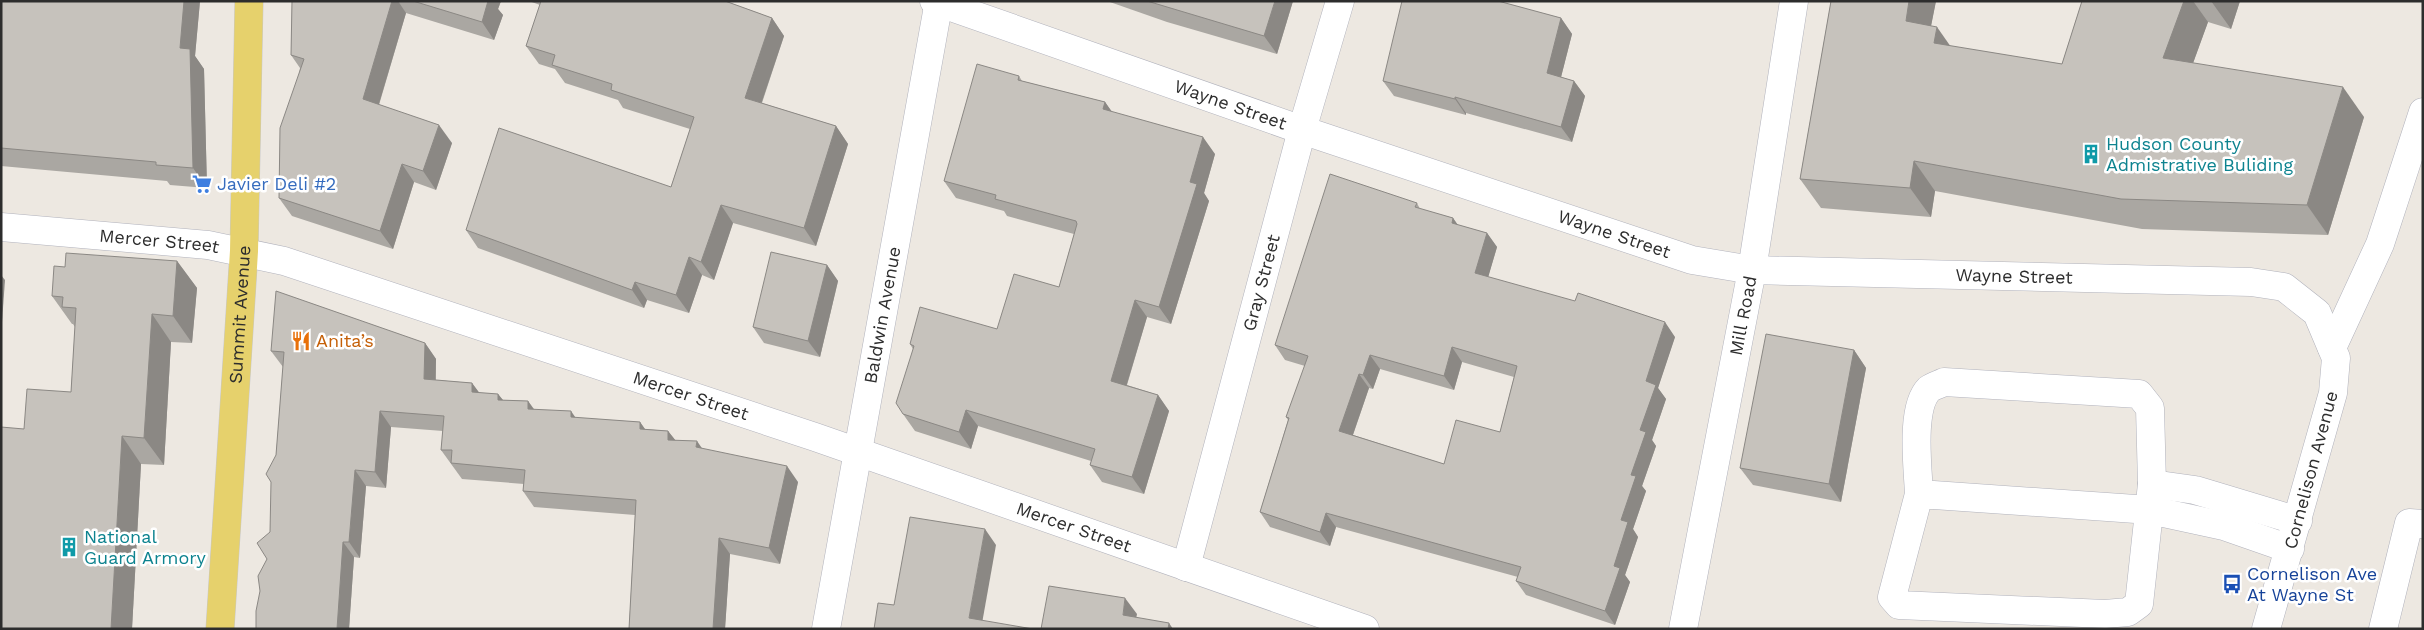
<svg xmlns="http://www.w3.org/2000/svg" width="2424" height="630" viewBox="0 0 2424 630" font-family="'Work Sans',sans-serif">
<rect width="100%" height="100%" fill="#ede8e1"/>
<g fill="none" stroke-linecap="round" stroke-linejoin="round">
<defs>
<g id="minor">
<path id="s1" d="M934,1l368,129 390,130 60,10 499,12 33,5 33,26 19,45 -3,35 -67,236"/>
<path id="s2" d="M1,227l207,18 76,16 531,176 550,192"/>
<path d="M2332,348l48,-104 43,-132"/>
<path d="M2152,484l43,6 103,31"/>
<path d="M1919,494l-27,103 7,8 206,9 23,-2 11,-8 13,-120 -2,-76 -11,-14 -195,-12c-4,2 -11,4 -15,7 -19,19 -11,80 -10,105l231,16 74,16 66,23"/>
<path id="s3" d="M1186,567l116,-437 38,-129"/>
<path id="s4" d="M826,629l113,-628"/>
<path id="s5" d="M1683,629l69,-359 42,-269"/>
<path d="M2383,629l26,-106 14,1"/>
</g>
<g id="major">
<path id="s6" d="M220,629l24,-378 5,-250"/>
</g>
</defs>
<!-- minor casing -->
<use href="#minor" stroke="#b1b2bc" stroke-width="29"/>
<!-- major casing -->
<use href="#major" stroke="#c8c8c8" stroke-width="29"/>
<!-- minor -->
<use href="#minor" stroke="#fff" stroke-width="28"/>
<!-- major -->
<use href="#major" stroke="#e6d16c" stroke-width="28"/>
</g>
<!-- wall -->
<g fill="#aaa7a2" fill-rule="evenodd">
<path d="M1,1h199l-5,55 9,13 3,119 -37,-3 -3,-4 -166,-15z"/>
<path d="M292,1h209l-3,8 5,6 -9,25 -88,-27 -27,92 73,38 -16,47 -22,-8 -21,67 -101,-33 -13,-18 21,-130 -9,-13z"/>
<path d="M529,1h196l47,17 12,18 -22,67 74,23 12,18 -32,102 -83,-23 -19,57 -12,-5 -13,38 -42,-13 -3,8 -166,-60 -12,-18 205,-43 19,-58 -67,-21 -5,-8 -53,-17 -10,-14 -16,-5 -13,-18 14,-41z"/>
<path d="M1107,1h186l-16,53 -110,-32z"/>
<path d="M1831,1h105l-5,25 19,20 112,18 20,-63h158l-9,28 -23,-7 -15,41 171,54 -36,118 -186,-6 -207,-38 -4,26 -110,-9 -21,-29z"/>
<path d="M1501,2l60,16 11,16 -11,43 13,4 11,15 -13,46 -106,-29v2l-72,-19 -11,-15z"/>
<path d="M1019,76l3,5 83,21 7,10 103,42 -11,39 5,8 -38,123 -24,-7 -20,68 31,10 11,16 -25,83 -42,-12 -12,-17 1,-4 -113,-35 -7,23 -56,-18 -12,-17 10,-65 -3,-5 87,-15 62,-42 15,-53 -67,-18 -3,-5 -48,-13 -12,-17z"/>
<path d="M1417,203l3,6 33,9 5,7 29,8 10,14 -9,30 187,60 -17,51 8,11 -14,41 4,6 -14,40 4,5 -13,38 5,8 -13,38 5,7 -15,43 -89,-30 -10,-14 2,-4 -182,-50 -6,19 -60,-19 -10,-15 28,-92 -2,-3 19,-51 -20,-6 -10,-15zM1462,362l52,15 -14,55 -56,32 -91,-29 16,-47 4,1 7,-20 74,21z"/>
<path d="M177,261l20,27 -5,55 -21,-1 -7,123 -23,-1 -9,165h-131l23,-200 47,-37 4,-65 -2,-3h-1l-20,-28 13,-29z"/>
<path d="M827,265l11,16 -18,76 -56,-14 -11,-16z"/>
<path d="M425,343l11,16v21l36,3 7,10 19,1 5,6 25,1 6,8 42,9 64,4 5,7 23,2 7,9 123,42 -18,82 -50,-10 -5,75h-96l6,-114 -101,-8 -11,-16 1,-7 -62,-5 -21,-29 2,-19 -52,-4 -5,61 -20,-2 -6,72 -6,-1 -5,72h-93l11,-70 3,-27 13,-165 -12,-16z"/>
<path d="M1854,350l12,18 -25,134 -88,-17 -13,-17z"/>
</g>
<!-- shaded-wall -->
<g fill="#8b8884">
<path d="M184,1h16l-5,55 9,13 3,119 -14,-20 -13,-120z"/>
<path d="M392,1h6l8,12 -31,104 -12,-18z"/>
<path d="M488,1h13l-3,8 5,6 -9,25 -12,-18z"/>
<path d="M1275,1h18l-16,53 -13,-18z"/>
<path d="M1909,1h27l-10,50 -20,-30z"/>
<path d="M2184,1h9l15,21 -24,66 -21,-30z"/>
<path d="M2211,1h29l-9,28z"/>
<path d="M772,18l12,18 -27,80 -12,-18z"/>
<path d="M1561,18l11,16 -14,55 -11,-16z"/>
<path d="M1937,27l21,30 -24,-14z"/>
<path d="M1574,81l11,15 -13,46 -11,-15z"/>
<path d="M2343,87l21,30 -36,118 -21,-30z"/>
<path d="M1455,97l11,16v2l-11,-16z"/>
<path d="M1105,102l12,17 -14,-10z"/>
<path d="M439,125l13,18 -16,47 -13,-19z"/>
<path d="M836,126l12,18 -32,102 -12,-18z"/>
<path d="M1203,137l12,17 -11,39 5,8 -38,123 -12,-17 31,-125z"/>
<path d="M1914,161l21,30 -4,26 -21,-29z"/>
<path d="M402,164l12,18 -21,67 -13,-18z"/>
<path d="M721,205l12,18 -19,57 -13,-18z"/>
<path d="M1453,218l10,15 -11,-10z"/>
<path d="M1487,233l10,14 -12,41 -10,-15z"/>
<path d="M689,257l13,18 -13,38 -13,-18z"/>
<path d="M177,261l20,27 -5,55 -19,-27z"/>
<path d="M827,265l11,16 -18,76 -12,-16z"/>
<path d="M1,275l4,5 -4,56z"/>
<path d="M635,282l12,18 -3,8 -12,-18z"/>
<path d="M1135,300l12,17 -24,80 -12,-16z"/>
<path d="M152,314l19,28 -7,123 -20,-27z"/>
<path d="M1665,322l10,15 -17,51 8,11 -14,41 4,6 -14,40 4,5 -13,38 5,8 -13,38 5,7 -15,43 -10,-14 16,-91 19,-90 6,-49z"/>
<path d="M425,343l11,16 -1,36 -11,-16z"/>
<path d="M1452,347l10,15 -8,28 -10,-14z"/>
<path d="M1854,350l12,18 -25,134 -12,-18z"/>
<path d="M1370,355l10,14 -7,20 -10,-14z"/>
<path d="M1359,374l10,14 -20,58 -10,-15z"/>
<path d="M472,383l12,16 -12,-7z"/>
<path d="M498,394l12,15 -12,-9z"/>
<path d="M1158,395l11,16 -25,83 -12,-17z"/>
<path d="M528,401l11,16 -11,-8z"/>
<path d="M966,410l12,16 -7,23 -12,-17z"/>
<path d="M380,411l11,16 -5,61 -11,-16z"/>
<path d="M571,411l11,16 -11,-10z"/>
<path d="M640,422l11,16 -11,-9z"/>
<path d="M668,431l12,15 -12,-6z"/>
<path d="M122,436l19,28 -9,165h-21z"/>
<path d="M697,441l11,16 -12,-10z"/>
<path d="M787,466l11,16 -18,82 -11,-16z"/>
<path d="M355,470l11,16 -6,72 -11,-16z"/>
<path d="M1326,513l10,14 -6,19 -10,-14z"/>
<path d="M985,529l11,16 -15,84 -12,-11z"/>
<path d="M719,538l11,16 -5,75h-12z"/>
<path d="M343,542l11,15 -5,72h-12z"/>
<path d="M1125,598l12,16 -3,15 -11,-14z"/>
<path d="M1169,623l4,6h-5z"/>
</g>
<!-- building -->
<g fill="#c6c2bc" stroke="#8b8884" fill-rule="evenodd">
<path d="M1,1h183l-4,47 10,1 3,119 -37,-3v-3l-155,-14z"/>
<path d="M292,1h100l-29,98 76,26 -16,46 -21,-7 -22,67 -101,-33 1,-70 24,-69 -13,-4z"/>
<path d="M413,1h75l-6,21z"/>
<path d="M541,1h184l47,17 -27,80 91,28 -32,102 -83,-23 -20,57 -12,-5 -13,38 -41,-13 -3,8 -166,-60 33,-102 172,59 23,-70 -83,-27 1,-6 -60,-19 3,-10 -29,-9z"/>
<path d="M1147,1h128l-11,35z"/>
<path d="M1402,1h96l63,17 -14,55 27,8 -13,46 -106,-30v2l-72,-18z"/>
<path d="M1831,1h78l-3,20 31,6 -3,16 128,21 20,-63h102l-21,57 180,29 -36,118 -186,-6 -207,-38 -4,27 -110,-9z"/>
<path d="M977,64l42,12 -1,4 87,22 -2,7 100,28 -13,45 7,2 -38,123 -24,-7 -24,81 47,14 -26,82 -42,-12 5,-16 -129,-39 -7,22 -56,-18 -7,-11 18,-57 -4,-2 10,-37 77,22 17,-55 45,13 18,-63 -1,-3 -81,-22 1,-4 -52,-14z"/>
<path d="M1330,174l87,29 -2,4 38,11 -1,5 35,10 -12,40 100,28 3,-8 87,29 -19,59 10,4 -16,45 6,2 -15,43 5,1 -15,44 7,2 -14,44 6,2 -15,43 -89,-30 5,-14 -195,-54 -6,19 -60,-20 29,-94 -3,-1 22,-61 -33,-11zM1452,347l65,19 -17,66 -44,-12 -12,44 -105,-33 20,-57 4,1 7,-20 74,21z"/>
<path d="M771,252l56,13 -19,76 -55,-14z"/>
<path d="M66,253l111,8 -4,55 -21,-2 -8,124 -22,-2 -11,193h-110v-202l23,2 3,-40 44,3 5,-84 -14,-1 1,-10 -11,-1 2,-30 11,1z"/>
<path d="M276,291l149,52 -1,36 48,4v9l26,2v6l30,1v8l43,2v6l69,5v7l28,2v9l29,1 -1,6 91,19 -18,82 -50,-10 -6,91h-84l7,-129 -113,-9 2,-21 -74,-7 1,-13h-11l3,-34 -64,-5 -5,61 -20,-2 -6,72h-6l-6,87h-81v-18l4,-20 -2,-15 9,-17 -10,-16 13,-11 1,-50 -5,-8 10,-19 8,-103 -13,-1z"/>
<path d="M1766,334l88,16 -25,134 -89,-16z"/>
<path d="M910,517l75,12 -16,89 64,11h-159l4,-26 16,2z"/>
<path d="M1049,586l76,12 -2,17 46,8 -1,6h-127z"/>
</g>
<!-- icons -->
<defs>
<symbol id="building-bare" viewBox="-9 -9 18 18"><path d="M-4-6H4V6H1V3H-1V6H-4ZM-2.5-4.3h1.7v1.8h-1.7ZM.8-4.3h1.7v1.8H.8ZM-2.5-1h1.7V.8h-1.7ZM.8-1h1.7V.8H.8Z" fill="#0f9aa8" stroke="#fff" stroke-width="2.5" paint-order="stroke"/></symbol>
<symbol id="supermarket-bare" viewBox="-9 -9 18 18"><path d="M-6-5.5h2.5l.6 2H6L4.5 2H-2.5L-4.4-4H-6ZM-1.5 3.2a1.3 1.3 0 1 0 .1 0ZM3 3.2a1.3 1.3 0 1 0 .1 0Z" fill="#3f7fe0" stroke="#fff" stroke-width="2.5" paint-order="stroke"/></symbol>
<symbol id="restaurant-bare" viewBox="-9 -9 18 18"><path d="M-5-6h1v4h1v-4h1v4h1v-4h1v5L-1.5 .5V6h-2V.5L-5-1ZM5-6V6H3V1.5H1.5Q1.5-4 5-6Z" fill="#e8710a" stroke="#fff" stroke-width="2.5" paint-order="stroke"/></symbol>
<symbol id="bus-bare" viewBox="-9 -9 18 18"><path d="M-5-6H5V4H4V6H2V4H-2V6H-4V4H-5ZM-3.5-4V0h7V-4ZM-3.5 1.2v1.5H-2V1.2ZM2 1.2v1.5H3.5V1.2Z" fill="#1a4fb4" stroke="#fff" stroke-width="2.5" paint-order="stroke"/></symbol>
</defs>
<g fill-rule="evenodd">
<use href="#building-bare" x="2077" y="140" width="28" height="28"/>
<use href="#supermarket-bare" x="188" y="170" width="28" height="28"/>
<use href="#restaurant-bare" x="287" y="327" width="28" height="28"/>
<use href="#building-bare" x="55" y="533" width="28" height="28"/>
<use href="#bus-bare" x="2218" y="570" width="28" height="28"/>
</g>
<g text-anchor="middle" stroke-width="5" stroke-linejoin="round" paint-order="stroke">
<!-- street labels -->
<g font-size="18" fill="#2d2d2d" stroke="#fff">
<text dy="6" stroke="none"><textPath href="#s1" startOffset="314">Wayne Street</textPath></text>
<text dy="6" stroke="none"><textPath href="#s1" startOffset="719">Wayne Street</textPath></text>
<text dy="6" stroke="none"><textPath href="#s2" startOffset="159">Mercer Street</textPath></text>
<text dy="6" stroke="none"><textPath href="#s1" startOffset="1124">Wayne Street</textPath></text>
<text dy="6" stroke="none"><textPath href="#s3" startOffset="294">Gray Street</textPath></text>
<text dy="6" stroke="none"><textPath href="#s6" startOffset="315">Summit Avenue</textPath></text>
<text dy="6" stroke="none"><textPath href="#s4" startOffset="319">Baldwin Avenue</textPath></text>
<text dy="6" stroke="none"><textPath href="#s5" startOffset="319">Mill Road</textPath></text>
<text dy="6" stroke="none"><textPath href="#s2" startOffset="714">Mercer Street</textPath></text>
<text transform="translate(2311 470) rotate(-75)" y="6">Cornelison Avenue</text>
<text dy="6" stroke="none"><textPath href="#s2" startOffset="1119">Mercer Street</textPath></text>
</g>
<!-- culture labels -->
<g font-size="18" fill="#0d838f" stroke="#fff" text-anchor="start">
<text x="2106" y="150">Hudson County<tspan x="2106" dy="21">Admistrative Buliding</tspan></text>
<text x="84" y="543">National<tspan x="84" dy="21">Guard Armory</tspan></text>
</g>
<!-- shop labels -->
<g font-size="18" fill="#366cbe" stroke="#fff" text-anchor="start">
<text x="217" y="190">Javier Deli #2</text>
</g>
<!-- food labels -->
<g font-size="18" fill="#c56008" stroke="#fff" text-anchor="start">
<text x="316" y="347">Anita’s</text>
</g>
<!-- transit labels -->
<g font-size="18" fill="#164399" stroke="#fff" text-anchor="start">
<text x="2247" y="580">Cornelison Ave<tspan x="2247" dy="21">At Wayne St</tspan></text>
</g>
</g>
<!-- border -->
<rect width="2424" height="630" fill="none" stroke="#2d2d2d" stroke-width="5"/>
</svg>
